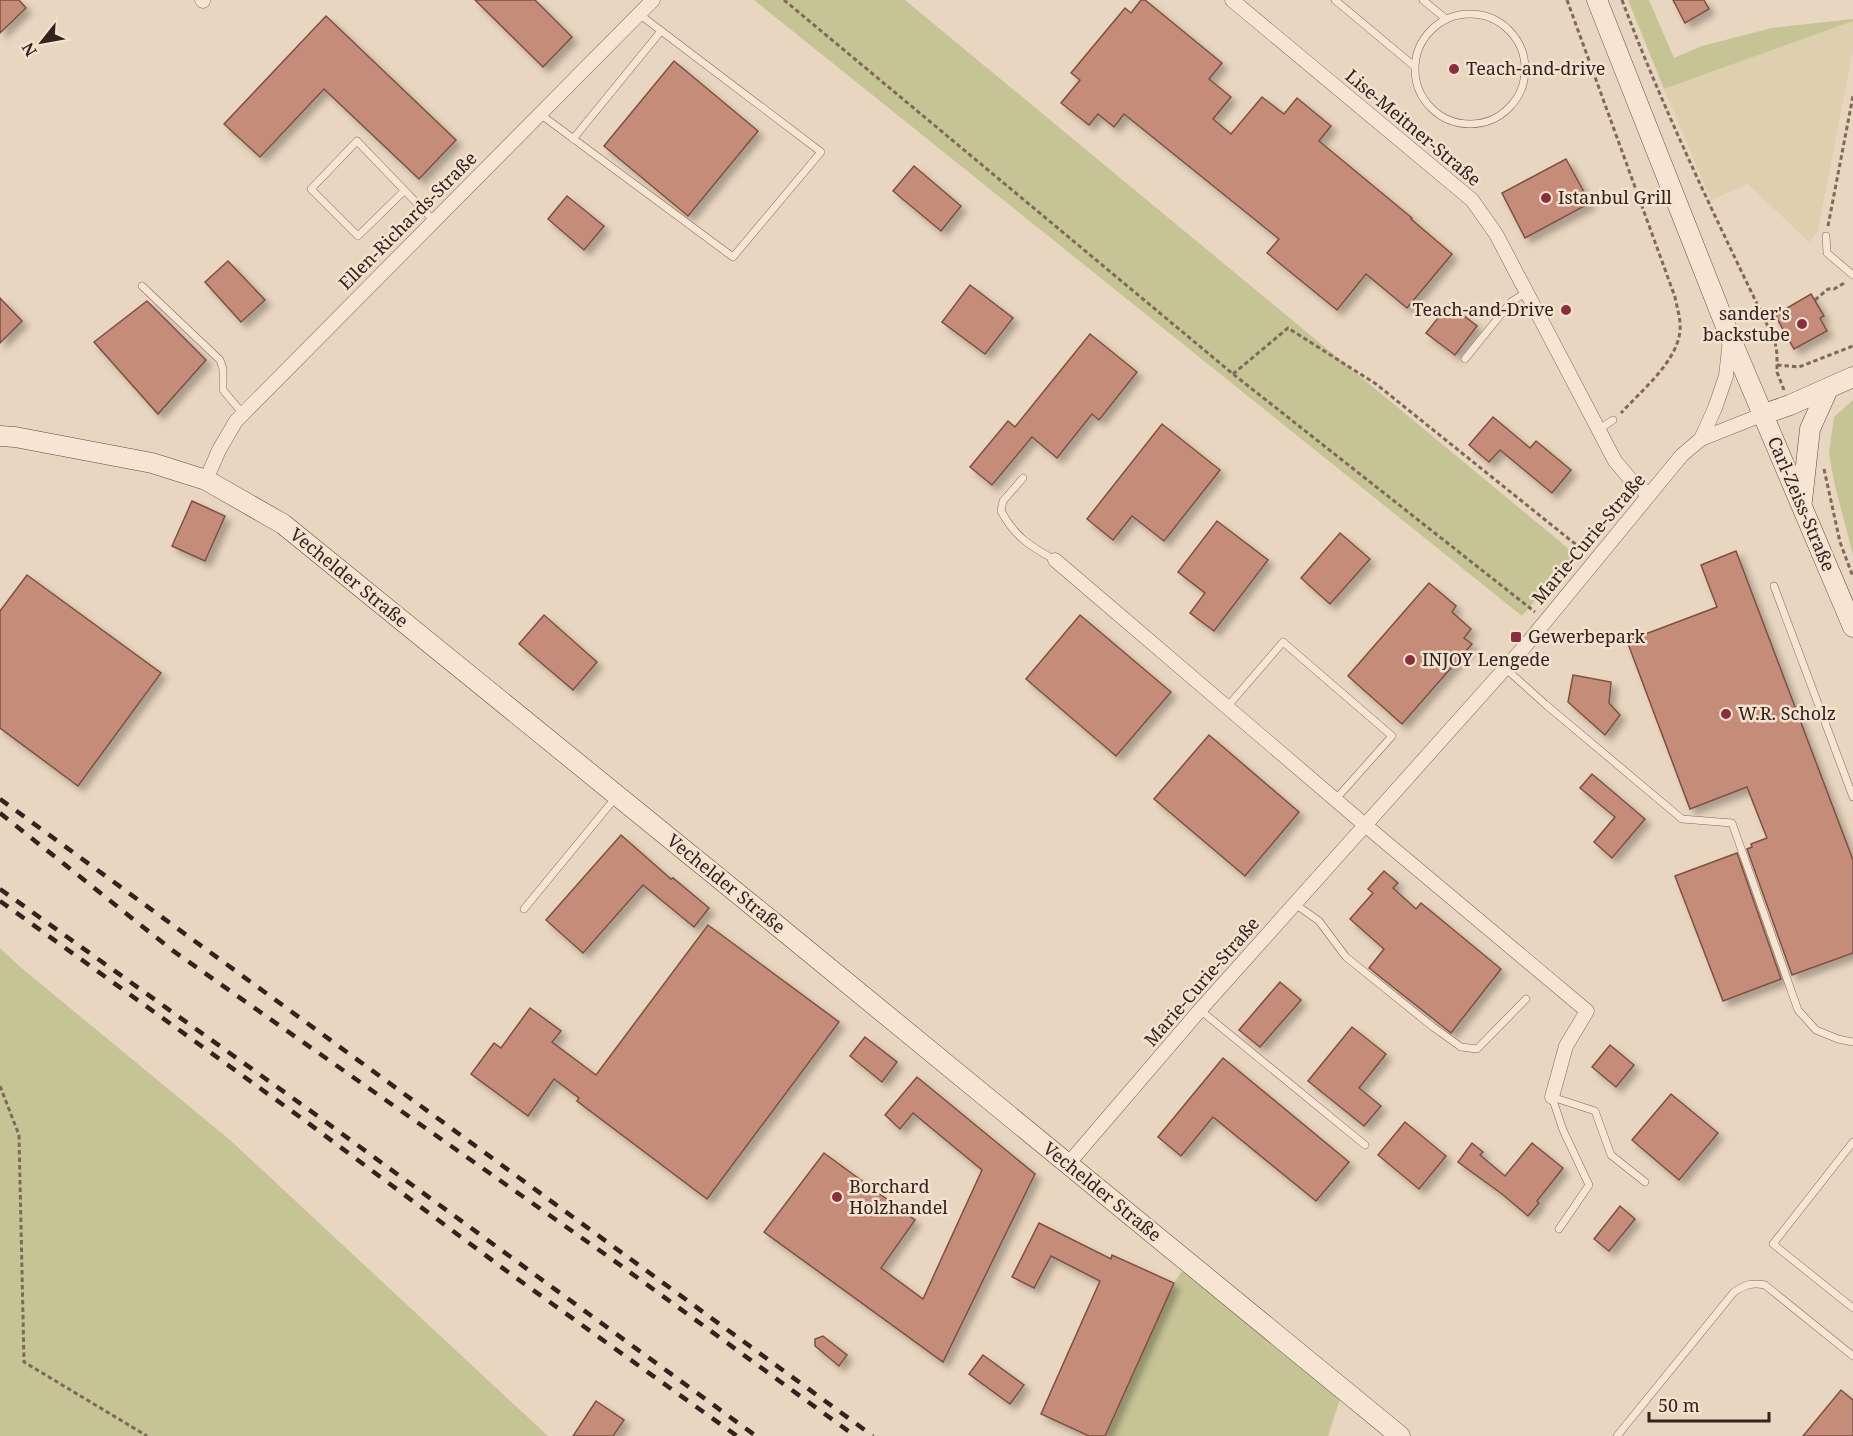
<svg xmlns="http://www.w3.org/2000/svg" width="1853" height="1436" viewBox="0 0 1853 1436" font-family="'Noto Serif',serif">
<defs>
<filter id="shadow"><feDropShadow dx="5.5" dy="5.5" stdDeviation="3" flood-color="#0004"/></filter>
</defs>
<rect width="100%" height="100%" fill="#e9d6c0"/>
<!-- farmland -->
<path fill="#decfae" d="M1853,21v29l-35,181 -9,11 -61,-58 -37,16 -47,-111z"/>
<!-- green -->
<g fill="#c6c495">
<path d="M754,0h151l670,554 -53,62z"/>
<path d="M1628,0h21l25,58 28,-12 70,-18 81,-9v2l-189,68z"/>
<path d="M1853,400v155l-19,-73 -5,-29 5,-36z"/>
<path d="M0,948l18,17 212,175 318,296h-548z"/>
<path d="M1197,1270l146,120 -15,46h-223l69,-153 7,-11z"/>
</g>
<!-- building -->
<g fill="#c58c79" stroke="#7e5042" stroke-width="1.5" filter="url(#shadow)">
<path d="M0,0h19l7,8 -26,25z"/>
<path d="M475,0h60l37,37 -29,30z"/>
<path d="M1141,0h4l77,63 -13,16 22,18 -18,22 18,15 31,-37 22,17 13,-16 34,28 -12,15 93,77 -1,1 41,35 -45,54 -41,-34 -29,36 -70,-57 12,-14 -155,-125 -10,13 -16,-13 -9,11 -28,-22 19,-23 -9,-7 54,-65 6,5z"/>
<path d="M1673,0h31l5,9 -24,14z"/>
<path d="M326,16l130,124 -37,39 -95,-90 -64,68 -36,-33z"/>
<path d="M674,61l84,70 -70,85 -84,-70z"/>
<path d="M1566,159l24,44 -65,35 -23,-45z"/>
<path d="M914,166l47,40 -20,25 -48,-40z"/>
<path d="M567,196l37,30 -20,24 -36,-31z"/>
<path d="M228,261l37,39 -24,22 -36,-40z"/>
<path d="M970,285l43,33 -28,36 -43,-32z"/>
<path d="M1811,294l13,22 -4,2 7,13 -33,18 -19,-34z"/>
<path d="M0,298l22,23 -22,22z"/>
<path d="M147,301l59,59 -48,54 -64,-72z"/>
<path d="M1449,304l28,22 -22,29 -29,-22z"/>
<path d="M1090,334l47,38 -38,48 -7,-6 -35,44 -25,-21 -40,48 -22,-18 38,-46 7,6z"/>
<path d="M1493,417l37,31 6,-7 35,29 -19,23 -52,-43 -11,12 -20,-17z"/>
<path d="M1162,424l58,46 -56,71 -32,-25 -19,24 -26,-21z"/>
<path d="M192,501l33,15 -20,45 -33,-15z"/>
<path d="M1217,521l51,39 -54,71 -24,-18 15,-20 -27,-21z"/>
<path d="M1340,533l30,26 -40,45 -29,-26z"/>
<path d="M1736,551l117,309v93l-61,22 -45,-126 5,-2 -1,-3 16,-6 -20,-51 -57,22 -63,-168 90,-34 -16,-42z"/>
<path d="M27,575l134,98 -83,113 -78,-58v-117z"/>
<path d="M1429,583l27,23 -4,6 19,17 -7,9 8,6 -70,80 -54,-48z"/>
<path d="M544,615l53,47 -24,28 -54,-46z"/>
<path d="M1080,615l91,77 -55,64 -90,-77z"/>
<path d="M1573,675l38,7 -2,21 11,12 -15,20 -37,-33z"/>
<path d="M1209,735l90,77 -54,64 -91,-77z"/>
<path d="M1592,774l53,45 -33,39 -18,-16 21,-25 -35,-29z"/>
<path d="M621,835l50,44 2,-1 36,30 -15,19 -51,-42 -60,68 -37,-33z"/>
<path d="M1737,853l44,126 -58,22 -48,-125z"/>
<path d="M1384,871l14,12 -5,5 23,21 5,-6 80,66 -50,64 -82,-65 15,-19 -34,-30 23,-26 -5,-4z"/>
<path d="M708,925l131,97 -132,177 -130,-98 2,-3 -25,-19 -26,37 -57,-42 23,-31 7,5 29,-40 31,23 -9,11 44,33z"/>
<path d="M1280,982l21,18 -41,47 -21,-17z"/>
<path d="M1352,1027l34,27 -27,34 22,18 -17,20 -56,-45z"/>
<path d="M865,1037l32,25 -15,20 -32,-26z"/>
<path d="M1610,1045l24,20 -18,22 -24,-20z"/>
<path d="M1223,1058l126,104 -33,39 -103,-84 -32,39 -23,-19z"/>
<path d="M917,1077l118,97 -92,188 -179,-130 60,-79 91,67 -34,48 42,31 59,-129 -69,-57 -13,16 -15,-14z"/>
<path d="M1671,1094l47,39 -39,47 -47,-40z"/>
<path d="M1405,1122l41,34 -27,33 -41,-34z"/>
<path d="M1472,1143l11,9 -3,3 25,21 27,-33 31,25 -26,33 2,2 -11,13 -26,-22 -44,-32z"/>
<path d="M1620,1206l15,13 -26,32 -15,-12z"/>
<path d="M1039,1223l72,36 1,-4 62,28 -69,153h-16l-48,-22 59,-133 -49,-25 -17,32 -22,-11z"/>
<path d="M823,1336l24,19 -8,11 -24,-20v-7z"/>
<path d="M983,1355l41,30 -14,19 -41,-30z"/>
<path d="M1841,1390l12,10v36h-50z"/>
<path d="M596,1401l28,19 -11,16h-40z"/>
</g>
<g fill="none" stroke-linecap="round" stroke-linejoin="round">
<defs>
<g id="lane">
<path d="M1335,0l79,66"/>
<path d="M1423,0l23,19"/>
<circle cx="1470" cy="69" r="55"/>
<path d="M540,114l193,143 88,-105 -182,-138"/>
<path d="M573,139l88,-108"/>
<path d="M404,191l-46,45 -47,-47 46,-48 77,80"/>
<path d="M1826,236l1,17 26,22"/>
<path d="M142,286l78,74 3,9v21l20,24"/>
<path d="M1465,359l46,-57 16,-10"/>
<path d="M1598,430l15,-10"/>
<path d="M1023,478l-20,23 -2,10c14,26 29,35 54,49"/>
<path d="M1774,586l79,211"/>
<path d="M1505,668l40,36 137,115 50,4 66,187 18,20 22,9 15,3"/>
<path d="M1227,707l56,-65 109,94 -57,64"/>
<path d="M1295,904l24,17 27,36 87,70 28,20 16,2 49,-50"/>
<path d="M524,909l92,-112"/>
<path d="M1200,1010l165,135"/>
<path d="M1552,1097l11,33 26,55 -30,44"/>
<path d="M1552,1097l43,14 16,44 34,27"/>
<path d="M1853,1142l-80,102 80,64"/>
<path d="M1617,1436l117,-144c11,-7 18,-10 31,-7l88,71"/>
</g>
<g id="street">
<path d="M202,0l1,1"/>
<path d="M1232,0l240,200 24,34 119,227 17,20 17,14"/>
<path d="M1701,439l14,-31 11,-32 4,-37"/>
<path d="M206,480l13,-30 17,-29 417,-421"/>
<path d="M1055,560l310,265 222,186 -21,35 -14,51"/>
<path d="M1068,1164l132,-154 326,-365 156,-190 19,-16 63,-25"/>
</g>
<g id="secondary">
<path d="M1597,0l133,337 123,290"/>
<path d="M1764,414l26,-9 63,-28"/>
<path d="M0,436l15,1 137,26 54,17 77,44 491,399 626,513"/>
<path d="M1802,501l8,-72 18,-40"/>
</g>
</defs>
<!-- lane casing -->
<use href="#lane" stroke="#81685a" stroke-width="8"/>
<!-- street casing -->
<use href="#street" stroke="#81685a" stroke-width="15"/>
<!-- secondary casing -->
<use href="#secondary" stroke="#624a3d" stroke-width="21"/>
<!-- path -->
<g stroke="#81685a" stroke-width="3" stroke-dasharray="4.5 3" stroke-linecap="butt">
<path d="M784,0l449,374 302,238"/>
<path d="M1567,0l108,297c2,11 6,22 5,33 -2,31 -39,61 -59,83"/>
<path d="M1622,0c44,117 99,229 153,341l2,13v18l7,18"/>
<path d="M1828,226l25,-130"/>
<path d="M1815,300l13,-11h6l12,-7"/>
<path d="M1777,365l22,2 54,-21"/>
<path d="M1233,374l55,-46 88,56 208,167"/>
<path d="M1824,469l16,73 13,35"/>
<path d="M0,1086l19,49 5,227 123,74"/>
</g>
<!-- lane -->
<use href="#lane" stroke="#f5e5d2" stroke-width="7"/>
<!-- street -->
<use href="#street" stroke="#f5e5d2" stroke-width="14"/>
<!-- secondary -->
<use href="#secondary" stroke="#f5e5d2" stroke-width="20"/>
<!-- rail -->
<g stroke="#32231d" stroke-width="4.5" stroke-dasharray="10 10" stroke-linecap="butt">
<path d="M0,799l873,637"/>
<path d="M0,813l172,137 437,307 246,179"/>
<path d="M0,889l308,220 448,327"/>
<path d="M0,901l300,216 212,158 225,161"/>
</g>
</g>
<!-- markers -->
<g fill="#8b2f3f" stroke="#f2e2cf" stroke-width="2">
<circle cx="1454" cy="69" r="6"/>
<circle cx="1546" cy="198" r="6"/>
<circle cx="1566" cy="310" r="6"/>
<circle cx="1802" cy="324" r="6"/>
<rect x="1510" y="631" width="12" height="12" rx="3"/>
<circle cx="1410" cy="660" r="6"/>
<circle cx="1726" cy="714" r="6"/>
<circle cx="837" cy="1197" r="6"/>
</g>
<g text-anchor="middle" stroke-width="5" stroke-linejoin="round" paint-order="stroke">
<!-- poi labels -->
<g font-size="18" fill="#32231d" stroke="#f2e2cf" text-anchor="start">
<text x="1466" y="75">Teach-and-drive</text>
<text x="1558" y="204">Istanbul Grill</text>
<text x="1554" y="316" text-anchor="end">Teach-and-Drive</text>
<text x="1790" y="320" text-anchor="end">sander's<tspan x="1790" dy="21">backstube</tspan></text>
<text x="1528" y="643">Gewerbepark</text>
<text x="1422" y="666">INJOY Lengede</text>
<text x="1738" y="720">W.R. Scholz</text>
<text x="849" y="1193">Borchard<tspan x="849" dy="21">Holzhandel</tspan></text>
</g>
<!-- street labels -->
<g font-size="18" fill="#32231d" stroke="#f2e2cf">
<text transform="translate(1413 128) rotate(40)" y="6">Lise-Meitner-Straße</text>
<text transform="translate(408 221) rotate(-45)" y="6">Ellen-Richards-Straße</text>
<text transform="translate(1801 504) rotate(67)" y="6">Carl-Zeiss-Straße</text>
<text transform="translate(1589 539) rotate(-50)" y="6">Marie-Curie-Straße</text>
<text transform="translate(349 578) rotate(39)" y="6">Vechelder Straße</text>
<text transform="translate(726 884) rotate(39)" y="6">Vechelder Straße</text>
<text transform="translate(1202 982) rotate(-49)" y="6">Marie-Curie-Straße</text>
<text transform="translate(1102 1192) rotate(39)" y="6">Vechelder Straße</text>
</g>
</g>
<!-- north arrow -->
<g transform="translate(42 42) rotate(239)" stroke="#f2e2cf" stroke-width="4.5" paint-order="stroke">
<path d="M0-4.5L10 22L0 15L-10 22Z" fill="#32231d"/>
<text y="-9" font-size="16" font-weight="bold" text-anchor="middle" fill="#32231d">N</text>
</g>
<!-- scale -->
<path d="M1649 1412v9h120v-9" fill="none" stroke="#32231d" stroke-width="3"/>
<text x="1658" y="1412" font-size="18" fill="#32231d" stroke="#f2e2cf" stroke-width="4.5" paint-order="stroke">50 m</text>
</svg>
